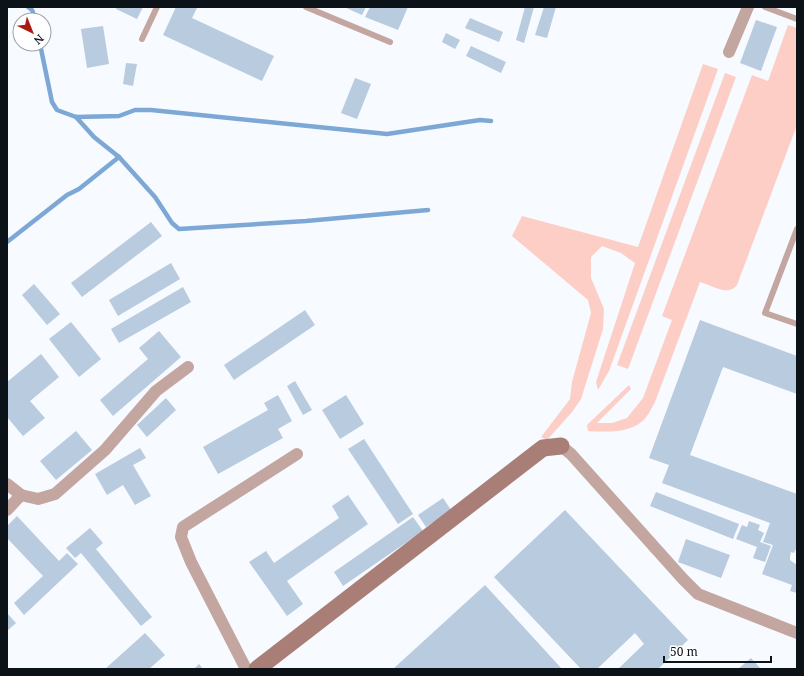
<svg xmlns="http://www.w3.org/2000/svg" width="804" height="676" viewBox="0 0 804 676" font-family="'Noto Serif',serif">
<rect width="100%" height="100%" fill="#f7faff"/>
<!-- green -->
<g fill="#fdcec6">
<path d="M788,25l9,3v97l-60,160c-9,12 -25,0 -37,-3l-45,120c-3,5 -5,10 -8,14 -13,18 -40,16 -59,15l-1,-6 42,-40 2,4 -34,34h15l15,-5 16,-20 29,-78 -10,-4 90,-241 16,6z"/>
<path d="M703,64l15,5 -109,302 -11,19 -2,-8 39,-119 -14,-10 -19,-7 -11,11v21l13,31 -1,20 -22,70 -9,13 -25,28 -6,-3 29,-38 2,-17 19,-69 -3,-13 -76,-64 10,-20 116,31z"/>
<path d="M725,73l11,4 -108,292 -11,-4z"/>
</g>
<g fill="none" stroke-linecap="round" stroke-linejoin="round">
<!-- stream -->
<g stroke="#7da8d5" stroke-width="4.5">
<path d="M28,7l4,3 4,10"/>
<path d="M40,44l12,58 5,8 19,7 43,-1 16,-6h16l236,24 93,-14 11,1"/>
<path d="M76,117l18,20 25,20 36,40 17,26 7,6 127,-8 122,-11"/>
<path d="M7,242l60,-47 12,-6 40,-32"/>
</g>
</g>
<!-- building -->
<g fill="#b8cbdf">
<path d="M117,7h26l-6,12 -21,-10z"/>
<path d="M176,7l21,1 -5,10 82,38 -12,25 -99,-46z"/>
<path d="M344,7h22l-4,8z"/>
<path d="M370,7h38l-10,23 -33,-13z"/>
<path d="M525,7h9l-10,36 -8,-3z"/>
<path d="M544,7h12l-9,31 -12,-3z"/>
<path d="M470,18l33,14 -4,10 -34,-14z"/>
<path d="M756,20l21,7 -16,44 -21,-8z"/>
<path d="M103,26l6,38 -22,4 -6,-39z"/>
<path d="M446,33l14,7 -5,9 -13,-7z"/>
<path d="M471,46l35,16 -5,11 -35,-17z"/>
<path d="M126,63l11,1 -4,22 -10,-2z"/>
<path d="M355,78l16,6 -14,35 -16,-6z"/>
<path d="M151,222l11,14 -80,61 -11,-14z"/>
<path d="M171,263l9,16 -62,37 -9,-16z"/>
<path d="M34,284l26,30 -13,11 -25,-30z"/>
<path d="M183,287l8,15 -72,41 -8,-14z"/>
<path d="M305,310l10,15 -81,55 -10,-15z"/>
<path d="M700,320l97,36v38l-74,-27 -33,88 107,39v53l-3,6 -3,-1 -1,5v3l7,5v28l-7,-2 2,-6 -30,-11 11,-29 -10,-3 7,-19 -108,-40 7,-18 -20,-7z"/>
<path d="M71,322l30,37 -22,18 -30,-38z"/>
<path d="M159,331l22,26 -68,59 -13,-16 48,-41 -9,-11z"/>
<path d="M41,354l18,23 -29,24 15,17 -22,18 -16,-19v-35z"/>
<path d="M295,381l17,29 -9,5 -16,-29z"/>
<path d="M278,395l14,26 -14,8 5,9 -65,36 -15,-27 65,-37 -4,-7z"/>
<path d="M346,395l18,29 -24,15 -18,-29z"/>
<path d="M166,398l10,12 -29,27 -10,-12z"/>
<path d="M76,431l16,19 -36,30 -16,-19z"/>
<path d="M364,439l49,75 -15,10 -50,-75z"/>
<path d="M140,448l6,10 -13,7 18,31 -16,9 -12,-20 -16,10 -12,-21z"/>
<path d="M656,492l83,32 -6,15 -83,-33z"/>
<path d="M348,495l20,29 -81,57 16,23 -16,12 -38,-54 17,-11 8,12 65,-45 -7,-12z"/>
<path d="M443,498l8,12 -25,17 -8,-12z"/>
<path d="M565,510l123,130 -30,29h-40l26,-25 -9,-11 -38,36h-16l-87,-92z"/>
<path d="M17,516l42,45 8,-8 11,11 -54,51 -10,-12 29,-27 -36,-38v-12z"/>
<path d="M413,517l10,14 -80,55 -9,-14z"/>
<path d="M749,521l11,4 -2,5 6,3 -4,9 11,4 -6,16 -12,-4 4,-11 -21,-8 6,-14 5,2z"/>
<path d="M90,528l13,15 -7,6 56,68 -11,9 -60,-73 -6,5 -9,-10z"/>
<path d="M686,539l44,16 -9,23 -43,-16z"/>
<path d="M485,585l77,84h-169z"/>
<path d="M7,613l9,10 -9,8z"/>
<path d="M145,633l20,22 -16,14h-44z"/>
<path d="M751,658l10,11h-23z"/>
<path d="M199,664l4,5h-9z"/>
</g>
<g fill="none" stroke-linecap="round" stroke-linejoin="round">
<!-- lane -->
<g stroke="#c4a6a1" stroke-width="6">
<path d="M306,7l84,35"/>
<path d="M765,7l32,12"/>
<path d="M142,39l15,-32"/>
<path d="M797,229l-32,84 32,11"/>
</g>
<!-- street -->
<g stroke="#c4a6a1" stroke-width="12">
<path d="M729,52l19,-45"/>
<path d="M561,446l10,8 112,125 15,15 99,39"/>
<path d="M7,484l14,11 17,4 17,-5 50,-44 51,-59 32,-24"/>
<path d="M7,510l14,-15"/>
<path d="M246,669l-55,-107 -10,-25 2,-10 114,-73"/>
</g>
<!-- secondary -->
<path stroke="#a97e77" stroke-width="17" d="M257,669l286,-221 18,-2"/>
</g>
<!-- border -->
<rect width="804" height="676" fill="none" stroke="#0b1218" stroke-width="16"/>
<!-- north arrow -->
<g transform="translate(32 32) rotate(137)"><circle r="19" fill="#ffffff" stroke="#9da0a3"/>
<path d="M0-3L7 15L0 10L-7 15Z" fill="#ab1a11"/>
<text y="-6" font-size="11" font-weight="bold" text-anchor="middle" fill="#0b1218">N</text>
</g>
<!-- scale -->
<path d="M664 656v6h107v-6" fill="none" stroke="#0b1218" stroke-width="2"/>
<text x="670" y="656" font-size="12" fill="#0b1218" stroke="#ffffff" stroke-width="3" paint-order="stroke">50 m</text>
</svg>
